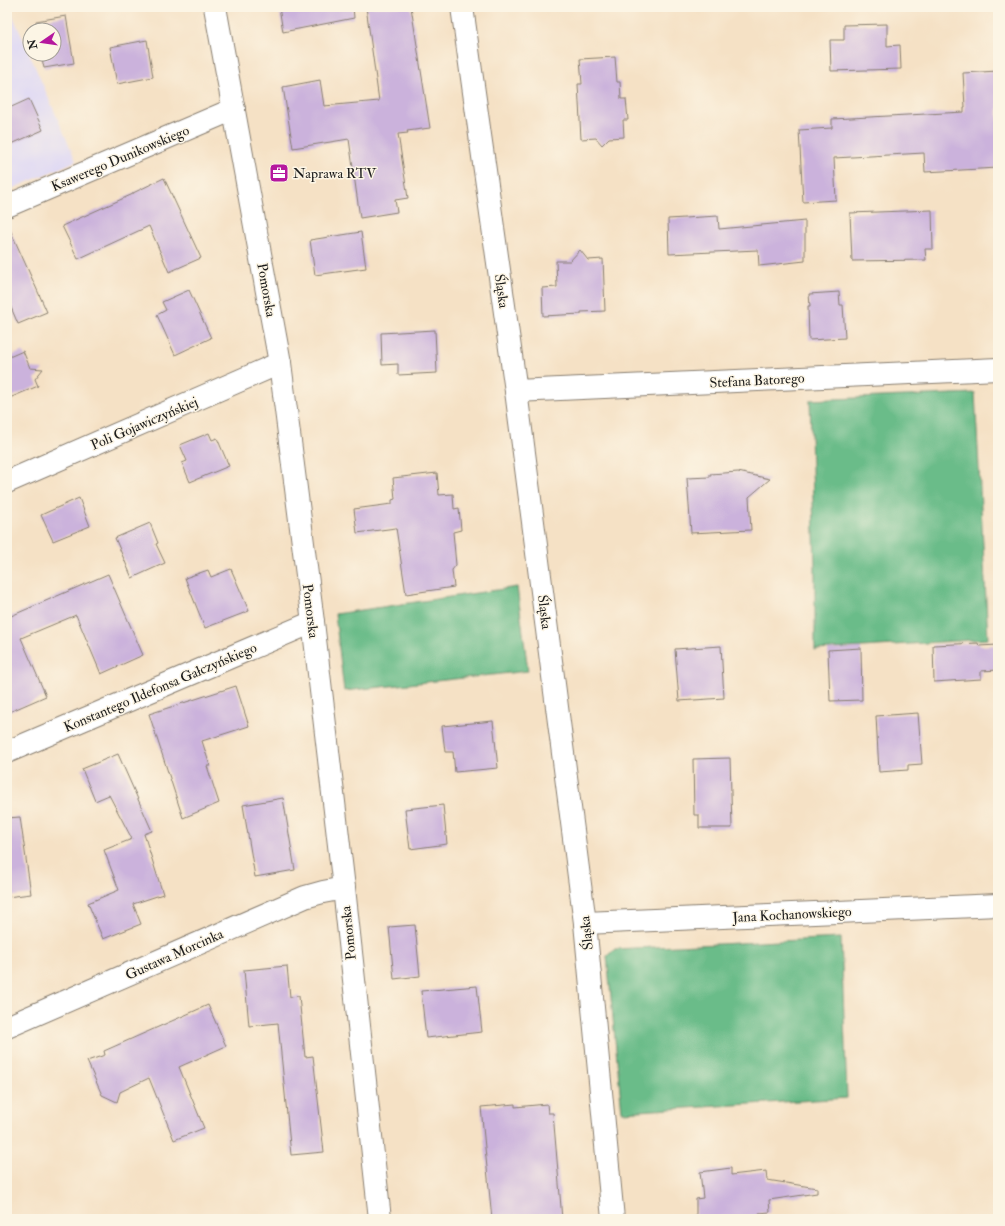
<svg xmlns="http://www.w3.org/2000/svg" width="1005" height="1226" viewBox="0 0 1005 1226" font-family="'IM FELL Double Pica',serif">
<rect width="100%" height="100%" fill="#fcf5e5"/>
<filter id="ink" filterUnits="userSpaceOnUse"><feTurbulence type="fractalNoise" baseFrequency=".025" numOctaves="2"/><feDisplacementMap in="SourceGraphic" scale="8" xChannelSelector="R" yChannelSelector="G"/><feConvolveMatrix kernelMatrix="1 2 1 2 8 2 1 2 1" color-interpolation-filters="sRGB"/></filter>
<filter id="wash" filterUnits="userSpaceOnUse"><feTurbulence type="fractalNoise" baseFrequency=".012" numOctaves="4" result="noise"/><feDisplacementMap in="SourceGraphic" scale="16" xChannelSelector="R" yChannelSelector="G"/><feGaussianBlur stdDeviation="0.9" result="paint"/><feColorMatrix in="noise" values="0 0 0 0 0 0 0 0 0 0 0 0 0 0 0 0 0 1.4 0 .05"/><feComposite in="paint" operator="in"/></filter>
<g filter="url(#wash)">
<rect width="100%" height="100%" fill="#f5e1c5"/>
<!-- built -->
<path fill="#dcd6f6" d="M7,7h2l67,154 -69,30z"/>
<!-- forest -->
<g fill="#6abc89" stroke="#436c52">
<path d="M975,393l13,246 -173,11v-83l-5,-167z"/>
<path d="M517,587l11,84 -184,20 -9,-77z"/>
<path d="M841,938l6,160 -225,14 -15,-156 8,-7z"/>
</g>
<g id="blocks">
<!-- building -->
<g fill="#cbb2dc">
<path d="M279,7h74l1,11 -71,14z"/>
<path d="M366,7h45l19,121 -23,3 1,2 -10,1 10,64 -13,2 2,12 -37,6 -11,-79 -56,9 -10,-61 37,-7 4,26 55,-5z"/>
<path d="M66,16l8,47 -30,5 -3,-14h13v-24h-17l-1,-9z"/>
<path d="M887,24v22l13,-1 1,24 -70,2 -1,-31h14v-15z"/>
<path d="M147,40l6,37 -36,7 -7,-37z"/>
<path d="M615,57l2,25h3l1,17h5l2,21h-5l1,17 -15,1 -7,7 -6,-7 -15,1 -3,-55h4l-2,-25z"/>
<path d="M998,71v97l-73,4 -1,-19 -90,5 2,42 -33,2 -4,-72 33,-2v-9l132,-7v-5h1l-2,-34z"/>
<path d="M29,99l14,31 -36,16v-37z"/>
<path d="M164,178l37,80 -32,14 -20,-46 -71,33 -16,-33 71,-32v-1z"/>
<path d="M932,210l1,39h-8l1,11 -74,1 -2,-48z"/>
<path d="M718,216l1,13 86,-8v40l-46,5 -1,-16 -89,4 -1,-35z"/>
<path d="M7,223l40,89 -29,12 -11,-26z"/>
<path d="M361,232l5,36 -51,7 -5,-35z"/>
<path d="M580,250l8,10 15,-1 2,52 -24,1v2l-38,2 -1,-28 15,-1 -1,-26h14z"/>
<path d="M189,290l22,48 -36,17 -18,-40 9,-5 -4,-8z"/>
<path d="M839,292l1,13h3l2,33 -36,2 -1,-34h2l-1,-12z"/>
<path d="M435,330l2,43 -39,2v-11l-16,1 -1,-32z"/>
<path d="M23,351l7,17 13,1 -8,10 3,7 -31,13v-41z"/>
<path d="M209,433l3,7 5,-2 12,28 -39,16 -8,-19 5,-2 -7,-16z"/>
<path d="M738,472l32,7 -21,18 2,33 -60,3 -4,-55 23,-1v-3z"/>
<path d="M437,473l2,22 14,-1 1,15 5,-1 2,22 -8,2 3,33 -4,5 2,17 -48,7 -10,-66 -39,5 -3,-24 38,-5v-4l3,-1 -2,-21z"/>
<path d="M79,498l11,28 -37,15 -12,-26z"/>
<path d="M150,523l8,20 -2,1 9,19 -33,15 -17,-40z"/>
<path d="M231,569l18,42 -44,17 -20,-50 23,-8 3,7z"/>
<path d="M108,574l35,81 -42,19 -25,-59 -55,23 25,58 -39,17v-106l4,9z"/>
<path d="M978,643l1,3 19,-1v25l-17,1v8l-47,3 -1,-37z"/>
<path d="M721,646l3,52 -45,3 -4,-52z"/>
<path d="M861,648l1,52 -32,1 -2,-51z"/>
<path d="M236,686l13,40 -47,15 8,25h-3l12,37 -36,15 -34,-104z"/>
<path d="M918,713l4,51 -14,1v5l-29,2 -3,-56z"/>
<path d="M493,721l5,47 -43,4 -2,-20h-8l-3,-26z"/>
<path d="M118,754l34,77 -8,3 19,60 -30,10 8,20 -38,15 -15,-36 31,-13 -15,-40 28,-11 -23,-44 -14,6 -13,-32z"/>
<path d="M730,758l2,70h-33v-13h-5l-1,-56z"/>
<path d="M283,798l12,72 -40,7 -12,-72z"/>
<path d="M443,805l4,39 -37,5 -5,-40z"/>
<path d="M20,817l11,77 -24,3v-79z"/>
<path d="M415,925l5,51 -26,3 -5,-52z"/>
<path d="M287,966l3,31 9,-1 6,61 8,-1 11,96 -33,3 -13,-132 -29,3 -5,-56z"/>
<path d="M477,986l5,46 -56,6 -5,-47z"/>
<path d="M208,1005l18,41 -47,21 25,61 -30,12 -25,-62 -29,14 -3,10 -15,-7 -15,-34 18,-6 -1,-4z"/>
<path d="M515,1104v3l32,-3 1,9h5l9,106h-70l-11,-112z"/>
<path d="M731,1168v7l35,-4 1,9 50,8v5l-48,7 1,12 -11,1 1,6h-64v-20l7,-1 -3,-26z"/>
</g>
</g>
</g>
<g filter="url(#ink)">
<use href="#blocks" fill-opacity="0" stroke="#887e70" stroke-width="1"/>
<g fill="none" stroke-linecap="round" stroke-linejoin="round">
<defs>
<g id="minor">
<path d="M215,7l65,356 33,259 31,266 36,331"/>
<path d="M462,7l54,384 69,532 28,296"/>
<path d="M7,206l227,-97"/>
<path d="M516,391l482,-22"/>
<path d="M7,482l273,-119"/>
<path d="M7,752l306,-130"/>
<path d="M585,923l413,-18"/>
<path d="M7,1027l298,-130 18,-5 21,-4"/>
</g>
</defs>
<!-- minor casing -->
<use href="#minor" stroke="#887e70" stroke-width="24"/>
<!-- minor -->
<use href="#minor" stroke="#fff" stroke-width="22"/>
</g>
</g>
<!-- icons -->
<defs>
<symbol id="office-square" viewBox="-11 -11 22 22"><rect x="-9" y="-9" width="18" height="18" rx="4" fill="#b5179e" stroke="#fcf5e5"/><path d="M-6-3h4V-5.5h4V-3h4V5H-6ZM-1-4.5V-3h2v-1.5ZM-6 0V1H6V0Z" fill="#fff"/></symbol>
</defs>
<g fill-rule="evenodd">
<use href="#office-square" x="268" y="162" width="22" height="22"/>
</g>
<g text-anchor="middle" stroke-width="3" stroke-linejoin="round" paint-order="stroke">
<!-- street labels -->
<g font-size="14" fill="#1c1c1c" stroke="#fcf5e5">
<text transform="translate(120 158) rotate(-23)" y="5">Ksawerego Dunikowskiego</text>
<text transform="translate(267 290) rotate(80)" y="5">Pomorska</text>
<text transform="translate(502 291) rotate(82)" y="5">Śląska</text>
<text transform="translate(757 380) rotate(-3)" y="5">Stefana Batorego</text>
<text transform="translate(144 423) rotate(-23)" y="5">Poli Gojawiczyńskiej</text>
<text transform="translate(311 611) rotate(83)" y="5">Pomorska</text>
<text transform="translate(545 612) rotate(83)" y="5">Śląska</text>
<text transform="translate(160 687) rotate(-23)" y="5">Konstantego Ildefonsa Gałczyńskiego</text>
<text transform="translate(792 914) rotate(-3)" y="5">Jana Kochanowskiego</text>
<text transform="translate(348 933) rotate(-96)" y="5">Pomorska</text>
<text transform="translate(586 933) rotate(-96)" y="5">Śląska</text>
<text transform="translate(174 954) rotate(-24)" y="5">Gustawa Morcinka</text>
</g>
<!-- poi labels -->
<g font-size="14" fill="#1c1c1c" stroke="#fcf5e5" text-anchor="start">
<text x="293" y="178">Naprawa RTV</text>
</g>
</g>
<!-- margin -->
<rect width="1005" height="1226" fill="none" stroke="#fcf5e5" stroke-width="24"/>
<!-- north arrow -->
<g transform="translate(42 42) rotate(257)"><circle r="19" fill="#fcf5e5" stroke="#a29e95"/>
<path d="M0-3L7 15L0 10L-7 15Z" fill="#b5179e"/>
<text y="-6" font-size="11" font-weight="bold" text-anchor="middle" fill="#1c1c1c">N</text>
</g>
</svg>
